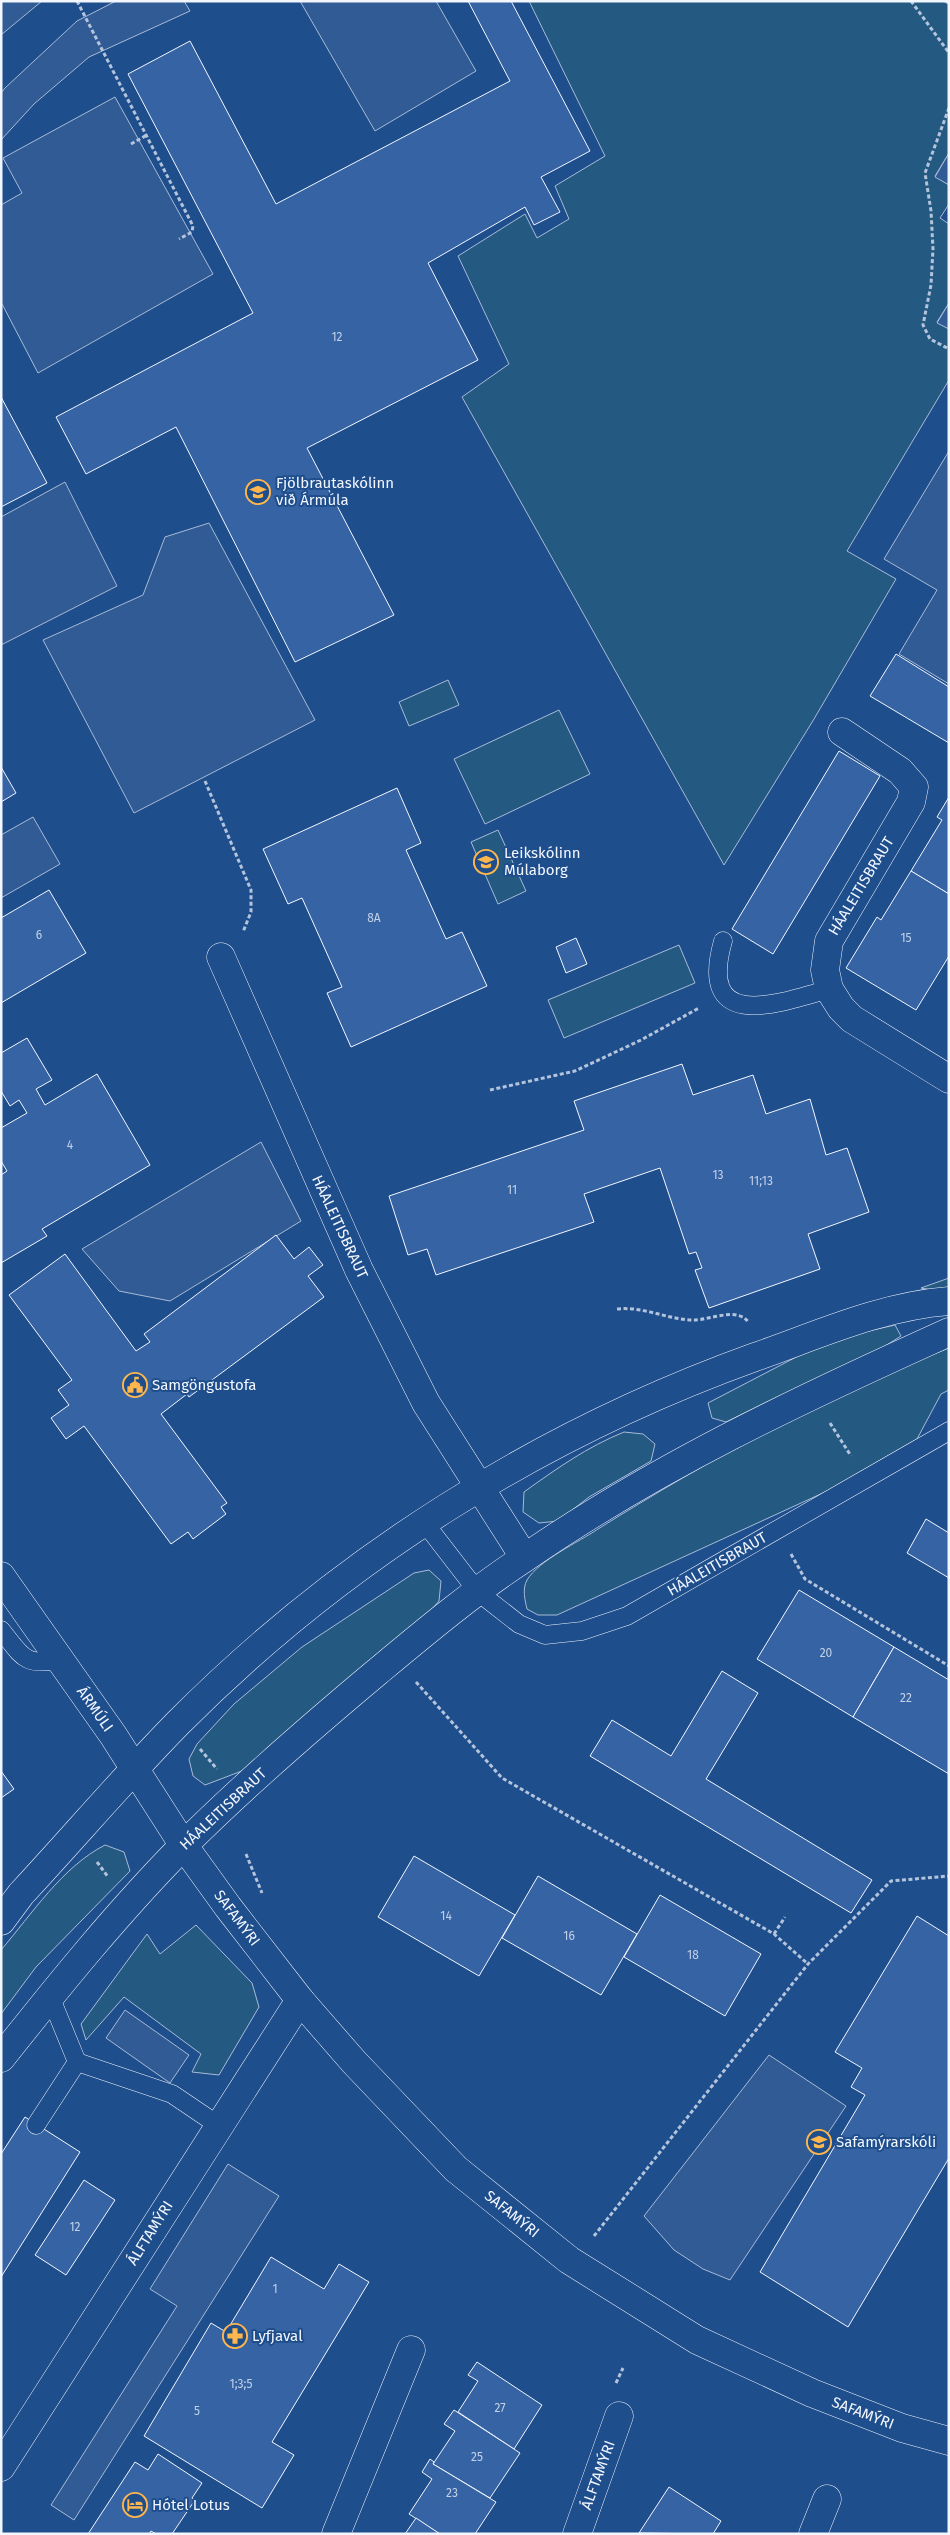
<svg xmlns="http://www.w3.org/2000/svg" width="950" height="2535" viewBox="0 0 950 2535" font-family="'Fira Sans',sans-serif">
<rect width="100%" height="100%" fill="#1f4e8c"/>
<!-- green -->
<g fill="#245a82" stroke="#a8bbd7">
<path d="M529,1h420v152l-14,23 14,9v19l-9,14 9,6v79l-12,19 12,7v51l-102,171 49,28 -82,140 -90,146 -262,-468 47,-33 -51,-108 67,-42 12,24 32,-19 -14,-33 50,-30z"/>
<path d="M448,680l11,25 -50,21 -10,-24z"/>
<path d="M559,710l31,64 -105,50 -31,-65z"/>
<path d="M498,830l28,61 -28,13 -27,-62z"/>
<path d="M679,945l16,38 -131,55 -16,-38z"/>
<path d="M949,1278v11l-18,1 -10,-2z"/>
<path d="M895,1325l6,11 -22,14 -153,72 -14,-4 -4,-15 121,-63z"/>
<path d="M949,1348v42l-8,4 -24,45 -92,53 -268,123h-19l-11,-6c-2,-9 -5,-20 0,-29 12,-20 52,-38 71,-51 112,-70 227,-133 351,-181z"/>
<path d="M624,1432l19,2 12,10 -4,17 -62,36 -31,24 -19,2 -16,-11 1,-20c32,-23 63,-45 100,-60z"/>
<path d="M429,1570l12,11 -2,20 -13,15 -179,153 -42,16 -12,-9 -4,-17 8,-15 37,-40 68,-57 112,-74z"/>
<path d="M105,1845l19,7 6,19 -94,96 -35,47v-64c31,-36 61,-83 104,-105z"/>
<path d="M196,1925l56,58 7,24 -40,68 -27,-3 9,-18 -77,-57 -38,43 -5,-16 66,-90 13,20z"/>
</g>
<!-- parking -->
<g fill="#305b95" stroke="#a8bbd7">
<path d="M1,1h41l-41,34z"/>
<path d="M116,1h68l6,10 -101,46 -55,47 -33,36v-47l4,-5 72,-67z"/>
<path d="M300,1h136l40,70 -101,60z"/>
<path d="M115,97l98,177 -175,99 -37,-71v-97l21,-12 -19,-35z"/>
<path d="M949,153v32l-14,-8z"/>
<path d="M949,303v26l-12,-6z"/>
<path d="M949,451v233l-50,-30 38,-64 -53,-31z"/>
<path d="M65,482l52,104 -116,59v-128z"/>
<path d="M209,523l106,197 -181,93 -91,-173 100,-45 22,-58z"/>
<path d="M33,817l27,47 -59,34v-63z"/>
<path d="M261,1142l40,79 -131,80 -51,-10 -37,-42z"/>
<path d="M125,2010l64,45 -19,28 -64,-45z"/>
<path d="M769,2055l77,51 -116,174 -27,-11 -29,-19 -30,-34z"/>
<path d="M228,2164l51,32 -205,324 -23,-15 126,-199 -27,-17z"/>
</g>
<!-- building -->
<g fill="#3563a3" stroke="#f2f6ff">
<path d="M468,1h43l79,150 -49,26 19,35 -26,13 -9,-18 -97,56 50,97 -171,88 87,167 -99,47 -119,-235 -90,47 -30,-57 197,-104 -125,-239 62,-33 86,163 234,-123z"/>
<path d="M1,397l46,86 -46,24z"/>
<path d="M896,654l53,33v56l-79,-47z"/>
<path d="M839,751l41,25 -107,178 -41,-25z"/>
<path d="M1,767l15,26 -15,9z"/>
<path d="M397,788l24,55 -15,7 40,89 16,-7 25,54 -136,61 -24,-54 15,-6 -40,-89 -14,6 -25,-55z"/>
<path d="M949,797v97l-38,-23 31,-51 -5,-3z"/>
<path d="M911,871l38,23v62l-33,54 -70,-42 31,-51 4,3z"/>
<path d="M49,890l37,63 -85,50v-85z"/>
<path d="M576,938l11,26 -21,9 -10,-26z"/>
<path d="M27,1038l25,42 -16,9 9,16 52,-31 53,91 -108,64 5,7 -46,27v-88l6,-4 -6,-10v-33l26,-15 -8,-13 -9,6 -9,-15v-38z"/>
<path d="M682,1064l11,31 60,-20 13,39 44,-15 16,56 21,-7 22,64 -61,22 12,35 -111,39 -14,-38 7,-2 -6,-16 -7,2 -29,-86 -76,26 10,28 -158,53 -9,-26 -19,6 -19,-59 195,-66 -10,-29z"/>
<path d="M276,1235l18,24 15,-12 14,18 -15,11 16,21 -135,100 -2,-3 -26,20 66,89 -6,4 5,7 -33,25 -5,-7 -17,12 -87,-118 -18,13 -15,-21 18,-13 -11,-15 14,-10 -63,-85 56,-41 71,97 14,-9 -6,-8z"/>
<path d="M926,1519l23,14v45l-42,-25z"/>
<path d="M799,1590l95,57 -41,70 -96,-58z"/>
<path d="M894,1647l55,33v94l-96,-57z"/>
<path d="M722,1671l36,22 -52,86 166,101 -21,33 -261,-157 22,-36 59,36z"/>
<path d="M1,1771l13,18 -13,9z"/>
<path d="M414,1856l101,59 -36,61 -101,-59z"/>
<path d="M538,1876l99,58 -36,61 -99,-57z"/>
<path d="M660,1895l101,59 -36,62 -101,-59z"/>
<path d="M917,1916l32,20v222l-101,169 -88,-55 105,-177 -14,-8 11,-19 -27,-16z"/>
<path d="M25,2117l55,35 -79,125v-123z"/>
<path d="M84,2180l31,20 -49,75 -31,-20z"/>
<path d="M271,2257l53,32 15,-25 30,18 -97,160 22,13 -32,53 -118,-72 67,-113 15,9z"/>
<path d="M477,2362l65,43 -28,44 -56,-37 20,-31 -10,-6z"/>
<path d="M454,2410l66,43 -30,45 -57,-34 22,-33 -11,-7z"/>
<path d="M158,2454l44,29 -10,15 3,2 -23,34h-16l-5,-3 -2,3h-61l47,-72 13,8z"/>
<path d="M430,2459l4,3 -1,2 63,38 -21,32h-35l-31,-20 23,-35 -10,-7z"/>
<path d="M669,2487l52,34 -8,13 -74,-1z"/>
<path d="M416,2518l24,16h-35z"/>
</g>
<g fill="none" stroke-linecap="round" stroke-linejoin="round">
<defs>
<g id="lane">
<path d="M723,941c-26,92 55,63 106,48"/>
<path d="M424,1522l54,70 41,32 26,11 37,-4 45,-15 322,-185"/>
<path d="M1,1630c22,27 22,36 60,30"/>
<path d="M50,1996l27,66"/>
<path d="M77,2062l95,32 46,31"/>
<path d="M36,2125l41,-63"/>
</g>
<g id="street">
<path d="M842,732l58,39 14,16 -3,15 -82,139 -4,29 4,19 12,19 11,11 97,60"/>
<path d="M221,957l138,313 67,133 98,154"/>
<path d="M1,1576l112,159 71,111 44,61 72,93 54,62 102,107 113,91 128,80 115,53 90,35 47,13"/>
<path d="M1,2467l299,-467"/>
<path d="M336,2534l75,-184"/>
<path d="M577,2534l42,-118"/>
<path d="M813,2534l14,-35"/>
</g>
<g id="secondary">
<path d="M1,1921l20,-27c53,-57 103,-116 157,-171 162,-163 360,-288 577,-366 63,-22 126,-51 194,-56"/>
<path d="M1,2058c58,-73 116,-145 182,-212 61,-61 127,-118 194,-174 48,-40 97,-81 149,-115 132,-91 277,-159 423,-225"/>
</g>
</defs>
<!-- lane casing -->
<use href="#lane" stroke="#f2f6ff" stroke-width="19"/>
<!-- street casing -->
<use href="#street" stroke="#f2f6ff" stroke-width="29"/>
<!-- secondary casing -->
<use href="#secondary" stroke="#f2f6ff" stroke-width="29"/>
<!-- path -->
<g stroke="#b3c4dc" stroke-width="3" stroke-dasharray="4 2.5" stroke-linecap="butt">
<path d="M77,1l116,225 -1,6 -13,7"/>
<path d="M911,1l38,52"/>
<path d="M945,1l4,2"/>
<path d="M949,108l-24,65 6,38 2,38 -2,36 -8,40 7,14 19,10"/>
<path d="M131,144l16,-9"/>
<path d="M205,781l46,109v22l-8,20"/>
<path d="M490,1090l85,-19 66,-31 58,-32"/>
<path d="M617,1309c27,-3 51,11 77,11 16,0 44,-14 55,3"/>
<path d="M830,1423l21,33"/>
<path d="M791,1554l14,25 144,87"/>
<path d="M416,1682l86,96 272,156 34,30"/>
<path d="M200,1749l17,20"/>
<path d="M246,1854l16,39"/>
<path d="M97,1862l11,15"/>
<path d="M774,1934l11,-17"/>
<path d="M594,2236l214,-272 83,-83 58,-5"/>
<path d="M616,2383l7,-15"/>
</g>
<!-- lane -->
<use href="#lane" stroke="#1f4e8c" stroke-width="18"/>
<!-- street -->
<use href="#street" stroke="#1f4e8c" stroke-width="28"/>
<!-- secondary -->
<use href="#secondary" stroke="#1f4e8c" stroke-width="28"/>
</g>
<!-- icons -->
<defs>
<symbol id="university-ring" viewBox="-11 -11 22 22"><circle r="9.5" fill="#1f4e8c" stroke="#ffb74d" stroke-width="1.5"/><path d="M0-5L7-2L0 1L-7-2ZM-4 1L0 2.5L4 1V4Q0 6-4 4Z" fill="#ffb74d"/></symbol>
<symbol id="school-ring" viewBox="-11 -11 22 22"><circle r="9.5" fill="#1f4e8c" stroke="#ffb74d" stroke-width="1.5"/><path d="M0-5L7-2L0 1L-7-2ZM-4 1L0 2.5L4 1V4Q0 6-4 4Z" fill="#ffb74d"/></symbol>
<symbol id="civic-ring" viewBox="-11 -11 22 22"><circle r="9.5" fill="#1f4e8c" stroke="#ffb74d" stroke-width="1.5"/><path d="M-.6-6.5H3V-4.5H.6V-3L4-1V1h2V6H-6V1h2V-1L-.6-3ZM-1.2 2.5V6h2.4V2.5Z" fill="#ffb74d"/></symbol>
<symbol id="pharmacy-ring" viewBox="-11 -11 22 22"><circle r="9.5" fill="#1f4e8c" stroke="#ffb74d" stroke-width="1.5"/><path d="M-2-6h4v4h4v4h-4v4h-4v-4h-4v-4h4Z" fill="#ffb74d"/></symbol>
<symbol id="hotel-ring" viewBox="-11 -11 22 22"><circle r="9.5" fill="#1f4e8c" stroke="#ffb74d" stroke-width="1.5"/><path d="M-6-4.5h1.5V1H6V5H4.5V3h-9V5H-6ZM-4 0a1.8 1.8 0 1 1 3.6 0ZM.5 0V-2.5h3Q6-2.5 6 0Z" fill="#ffb74d"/></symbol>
</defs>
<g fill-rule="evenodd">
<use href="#university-ring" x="244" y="478" width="28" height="28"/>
<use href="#school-ring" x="472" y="848" width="28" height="28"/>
<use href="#civic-ring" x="121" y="1371" width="28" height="28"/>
<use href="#school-ring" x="805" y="2128" width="28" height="28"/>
<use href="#pharmacy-ring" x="221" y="2322" width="28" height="28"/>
<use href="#hotel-ring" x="121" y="2491" width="28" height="28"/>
</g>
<g text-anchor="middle" stroke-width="4" stroke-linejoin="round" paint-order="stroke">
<!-- number labels -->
<g font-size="12" fill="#c3d1e8">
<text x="337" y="341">12</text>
<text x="374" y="922">8A</text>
<text x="39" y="939">6</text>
<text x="906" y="942">15</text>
<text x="70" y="1149">4</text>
<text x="718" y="1179">13</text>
<text x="761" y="1185">11;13</text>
<text x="512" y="1194">11</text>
<text x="826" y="1657">20</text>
<text x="906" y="1702">22</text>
<text x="446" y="1920">14</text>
<text x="569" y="1940">16</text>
<text x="693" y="1959">18</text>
<text x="75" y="2231">12</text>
<text x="275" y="2293">1</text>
<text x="241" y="2388">1;3;5</text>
<text x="500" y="2412">27</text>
<text x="197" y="2415">5</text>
<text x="477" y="2461">25</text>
<text x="452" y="2497">23</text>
</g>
<!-- poi labels -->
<g font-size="15" fill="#f2f6ff" stroke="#1f4e8c" text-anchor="start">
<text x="276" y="488">Fjölbrautaskólinn<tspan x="276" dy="17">við Ármúla</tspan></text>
<text x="504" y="858">Leikskólinn<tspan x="504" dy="17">Múlaborg</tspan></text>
<text x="152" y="1390">Samgöngustofa</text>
<text x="836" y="2147">Safamýrarskóli</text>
<text x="252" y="2341">Lyfjaval</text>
<text x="152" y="2510">Hótel Lotus</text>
</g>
<!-- street labels -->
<g font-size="15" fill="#f2f6ff" stroke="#1f4e8c">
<text transform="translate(861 886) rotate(-59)" y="5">HÁALEITISBRAUT</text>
<text transform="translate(340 1227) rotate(65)" y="5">HÁALEITISBRAUT</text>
<text transform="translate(717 1564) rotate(-30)" y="5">HÁALEITISBRAUT</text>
<text transform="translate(95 1709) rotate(55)" y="5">ÁRMÚLI</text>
<text transform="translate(223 1809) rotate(-43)" y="5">HÁALEITISBRAUT</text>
<text transform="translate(237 1918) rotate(53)" y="5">SAFAMÝRI</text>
<text transform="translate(512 2214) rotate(39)" y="5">SAFAMÝRI</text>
<text transform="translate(150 2233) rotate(-58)" y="5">ÁLFTAMÝRI</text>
<text transform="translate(863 2413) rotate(21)" y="5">SAFAMÝRI</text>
<text transform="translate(598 2475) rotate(-70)" y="5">ÁLFTAMÝRI</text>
</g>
</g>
<!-- border -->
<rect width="950" height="2535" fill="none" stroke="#f2f6ff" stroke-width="5"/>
</svg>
